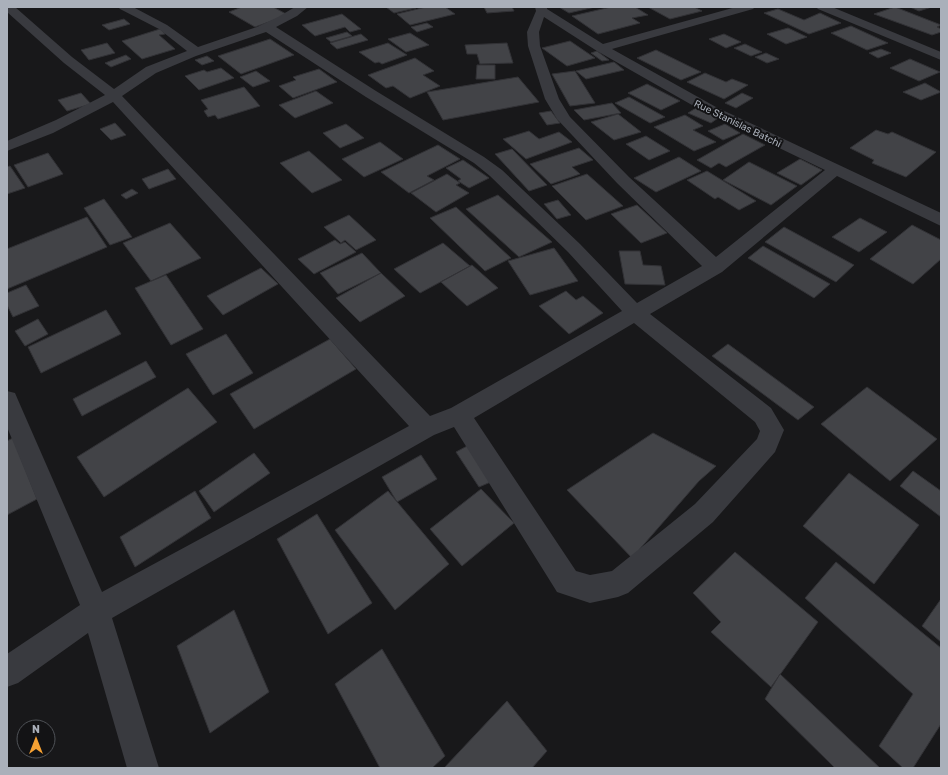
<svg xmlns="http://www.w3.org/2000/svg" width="948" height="775" viewBox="0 0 948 775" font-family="Rubik,sans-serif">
<rect width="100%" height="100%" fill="#18181a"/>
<!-- building -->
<g fill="#424347" stroke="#323236">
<path d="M242,7h31l15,8 -33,12 -26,-15z"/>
<path d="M386,7h28l2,1 -22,5z"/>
<path d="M426,7h19l10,7 -45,11 -13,-11z"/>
<path d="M484,7h28l2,4 -27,2z"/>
<path d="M559,7h36l-26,6z"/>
<path d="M611,7h24l13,8 -16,3 8,5 -42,11 -26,-18z"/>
<path d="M648,7h46l8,4 -32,8z"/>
<path d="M895,7l46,18 -4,2 4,2v3l-9,3 -58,-21z"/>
<path d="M910,7h22l-13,4z"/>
<path d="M778,9l26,11 16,-7 21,10 -32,11 -45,-21z"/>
<path d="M342,14l19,15 -11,3 -5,-5 -30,9 -13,-11z"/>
<path d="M124,19l6,5 -21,6 -7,-5z"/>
<path d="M427,23l6,4 -16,5 -6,-5z"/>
<path d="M851,26l37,17 -21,7 -36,-17z"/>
<path d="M788,28l19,9 -21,7 -19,-10z"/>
<path d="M160,29l5,5 -6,1 16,14 -33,10 -20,-18z"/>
<path d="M347,32l5,4 -21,6 -5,-4z"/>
<path d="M410,33l19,12 -23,7 -18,-13z"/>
<path d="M361,34l7,6 -31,9 -7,-6z"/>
<path d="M724,34l17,8 -15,6 -17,-9z"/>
<path d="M270,39l24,16 -53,19 -23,-18z"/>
<path d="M570,41l25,17 -28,8 -25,-18z"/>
<path d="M107,43l8,10 -26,7 -8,-10z"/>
<path d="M388,43l19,12 -25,9 -3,-2 -4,1 -16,-11z"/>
<path d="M507,43l6,20 -33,1 -3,-10h-10l-2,-9z"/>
<path d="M745,44l17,8 -11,4 -17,-8z"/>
<path d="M881,49l10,4 -13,5 -9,-5z"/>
<path d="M656,50l45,22 -20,8 -44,-22z"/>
<path d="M597,51l12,9 -7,1 -11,-8z"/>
<path d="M766,53l13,6 -12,4 -12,-6z"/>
<path d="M126,55l5,4 -20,8 -6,-4z"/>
<path d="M207,56l7,5 -12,4 -7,-5z"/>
<path d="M415,58l19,13 -11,4 17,11 -30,12 -17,-12 -7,2 -18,-13z"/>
<path d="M910,59l30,13 -21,9 -29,-13z"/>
<path d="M614,62l10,8 -38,9 -10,-8z"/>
<path d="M477,65h18v14h-19z"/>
<path d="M221,68l13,10 -35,12 -14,-14 19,-6 3,2z"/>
<path d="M319,69l18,13 -44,16 -14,-12 17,-6 -3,-3z"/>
<path d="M256,71l14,10 -17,6 -13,-10z"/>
<path d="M575,71l20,32 -25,3 -18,-32z"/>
<path d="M705,73l21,9 6,-3 16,6 -24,14 -37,-17z"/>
<path d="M518,77l21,25 -96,18 -16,-28z"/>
<path d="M925,83l16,9 -20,8 -18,-8z"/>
<path d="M647,84l33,17 -19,9 -33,-17z"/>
<path d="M244,87l16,19 -42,13 -3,-4 -7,2 -4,-6 4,-2 -7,-9z"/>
<path d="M316,91l17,12 -38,15 -16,-13z"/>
<path d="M81,93l10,11 -24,7 -9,-11z"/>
<path d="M742,93l11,5 -17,10 -11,-5z"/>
<path d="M629,97l36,20 -15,6 -35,-20z"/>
<path d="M612,103l9,10 -37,7 -10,-10z"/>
<path d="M696,108l22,10 -7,5 -23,-10z"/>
<path d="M551,111l9,12 -13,2 -8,-12z"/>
<path d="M618,114l23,18 -27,8 -23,-18z"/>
<path d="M685,115l18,11 -10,4 23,12 -22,9 -40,-24z"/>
<path d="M115,123l11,12 -15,5 -11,-11z"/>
<path d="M346,124l18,14 -24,10 -17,-15z"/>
<path d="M725,124l15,9 -17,7 -15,-9z"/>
<path d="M876,130l12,4 4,-2 44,20 -30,25 -34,-14 2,-3 -24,-12z"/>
<path d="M529,131l10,8 20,-7 13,10 -46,17 -23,-20z"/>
<path d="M743,134l22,11 -39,22 -7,-4 -8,5 -14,-8z"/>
<path d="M646,136l24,15 -21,9 -23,-16z"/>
<path d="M380,142l23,17 -39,18 -22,-18z"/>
<path d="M438,145l22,14 -33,17 7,4 -25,13 -28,-21z"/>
<path d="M579,148l14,12 -21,7 8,7 -29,10 -21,-20z"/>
<path d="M512,149l35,36 -18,6 -34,-37z"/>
<path d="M309,151l33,29 -30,13 -32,-30z"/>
<path d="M48,153l15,21 -35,13 -14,-22z"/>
<path d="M679,157l22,14 -45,21 -22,-14z"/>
<path d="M800,159l22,11 -21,15 -24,-12z"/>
<path d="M463,160l26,18 -20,10 -11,-7 3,-2 -15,-11z"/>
<path d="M749,162l48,24 -26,19 -48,-25z"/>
<path d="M10,166l15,22 -18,6v-27z"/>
<path d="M168,169l8,10 -27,10 -7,-10z"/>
<path d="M707,171l49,30 -17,9 -21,-13 -3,2 -28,-19z"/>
<path d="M447,174l13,9 -4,2 13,8 -33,19 -25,-19z"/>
<path d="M587,174l36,32 -37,14 -34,-34z"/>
<path d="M132,189l6,4 -12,6 -5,-4z"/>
<path d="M498,195l54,47 -33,15 -53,-48z"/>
<path d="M104,199l28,38 -22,8 -26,-37z"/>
<path d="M558,200l13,15 -14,4 -13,-15z"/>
<path d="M637,205l30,28 -26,10 -30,-29z"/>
<path d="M456,207l55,51 -26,13 -55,-53z"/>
<path d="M349,215l27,25 -20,10 -11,-10 -4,3 -17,-16z"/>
<path d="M87,217l20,30 -100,42v-40z"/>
<path d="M860,218l27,14 -28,20 -27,-15z"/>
<path d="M170,223l31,35 -50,23 -28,-38z"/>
<path d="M912,225l29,15v19l-28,25 -43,-25z"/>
<path d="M784,227l70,38 -18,17 -71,-40z"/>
<path d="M335,240l5,4 5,-2 11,10 -42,22 -16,-15z"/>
<path d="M443,243l27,23 -50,27 -26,-24z"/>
<path d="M763,246l67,38 -16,14 -66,-40z"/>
<path d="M554,248l24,33 -48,14 -22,-34z"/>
<path d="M619,251h21l3,14 18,1 4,19 -40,-1z"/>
<path d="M362,253l19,20 -43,21 -18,-21z"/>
<path d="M472,265l26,23 -31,18 -26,-24z"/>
<path d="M261,268l17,16 -55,31 -16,-19z"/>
<path d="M381,273l24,23 -45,26 -24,-24z"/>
<path d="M166,275l37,54 -32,16 -36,-57z"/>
<path d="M26,285l13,21 -26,11 -6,-12v-12z"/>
<path d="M566,291l10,9 7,-4 20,17 -34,21 -30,-28z"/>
<path d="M106,310l15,24 -80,39 -13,-26z"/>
<path d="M38,319l10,15 -23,12 -10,-15z"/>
<path d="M226,334l27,39 -40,22 -27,-41z"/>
<path d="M330,339l26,30 -102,60 -24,-35z"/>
<path d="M728,344l86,63 -16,13 -86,-64z"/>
<path d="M146,361l10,16 -74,39 -9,-17z"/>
<path d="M867,387l70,52 -47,42 -69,-57z"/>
<path d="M188,388l29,34 -113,75 -27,-40z"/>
<path d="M653,433l63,33 -17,15 -67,77 -65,-68z"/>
<path d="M13,438l24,61 -30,16v-74z"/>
<path d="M469,445l24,36 -14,6 -23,-35z"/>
<path d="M254,453l16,20 -56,39 -15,-21z"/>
<path d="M421,455l16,24 -40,23 -15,-25z"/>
<path d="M913,471l28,20v26l-41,-31z"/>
<path d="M849,473l70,52 -45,59 -71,-58z"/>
<path d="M481,489l33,34 -52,43 -32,-37z"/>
<path d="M195,491l16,27 -76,49 -15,-30z"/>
<path d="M388,491l61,73 -54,46 -60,-80z"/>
<path d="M317,514l55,89 -44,31 -51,-95z"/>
<path d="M735,552l83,70 -47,65 -60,-55 10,-10 -28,-29z"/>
<path d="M836,562l105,86v76l-28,44h-10l-24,-22 34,-52 -108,-96z"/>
<path d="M941,599v43l-19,-16z"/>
<path d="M234,610l35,82 -59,41 -33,-87z"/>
<path d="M382,649l63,107 -13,12h-52l-45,-84z"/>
<path d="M780,674l100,94h-45l-70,-69z"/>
<path d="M507,701l40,50 -15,17h-88z"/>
</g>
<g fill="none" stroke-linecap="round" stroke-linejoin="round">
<!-- minor -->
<g fill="#393a3f" fill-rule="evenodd">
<path d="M7,7h8l57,50 42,32 32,-22 41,-16 -28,-22 -39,-20 -2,-2h15l34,18 31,22 59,-20 21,-10 17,-10h13l-11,9 -21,11 100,64 108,66 18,13 78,74 57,59 65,-37 -85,-83 -60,-64 -12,-20 -17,-53 -1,-14 9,-21 -1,-4h12v2l56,35 133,-37h19l-2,2 -141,40 104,58 225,106v13l-104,-50 -115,96 -72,42 121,94 13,22 -9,22 -62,70 -85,71 -10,4 -28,6 -33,-11 -103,-165 -20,8 -322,183 47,150h-32l-39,-135 -70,50 -11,4v-33l73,-49 -73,-178v-36l8,2 3,7 84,192 307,-166 -296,-324 -60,31 -46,18v-10l49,-21 49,-25 -41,-32 -57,-51zM544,17l53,34 109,62 119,57 -109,87 -87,-80 -59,-60 -11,-18 -19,-53 -1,-14zM266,32l100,65 108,66 16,13 78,76 54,59 -171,97 -21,8 -308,-320 34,-23 40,-17zM634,323l121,99 5,9 -3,8 -62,65 -83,67 -22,4 -14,-4 -102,-153z"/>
<path d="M816,7h16l109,45v8l-123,-51z"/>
</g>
</g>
<g text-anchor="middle" stroke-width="4" stroke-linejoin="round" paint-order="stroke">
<!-- far-street labels -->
<g font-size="10" fill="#aab0ba" stroke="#131315">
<text transform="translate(738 123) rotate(26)" y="4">Rue Stanislas Batchi</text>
</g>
</g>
<!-- border -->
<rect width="948" height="775" fill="none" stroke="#aab0ba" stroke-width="16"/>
<!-- north arrow -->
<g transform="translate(36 739)"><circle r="19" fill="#131315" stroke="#4f5257"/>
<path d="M0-3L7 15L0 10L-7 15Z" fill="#f7a233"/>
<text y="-6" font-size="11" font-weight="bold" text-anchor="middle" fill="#aab0ba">N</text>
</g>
</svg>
